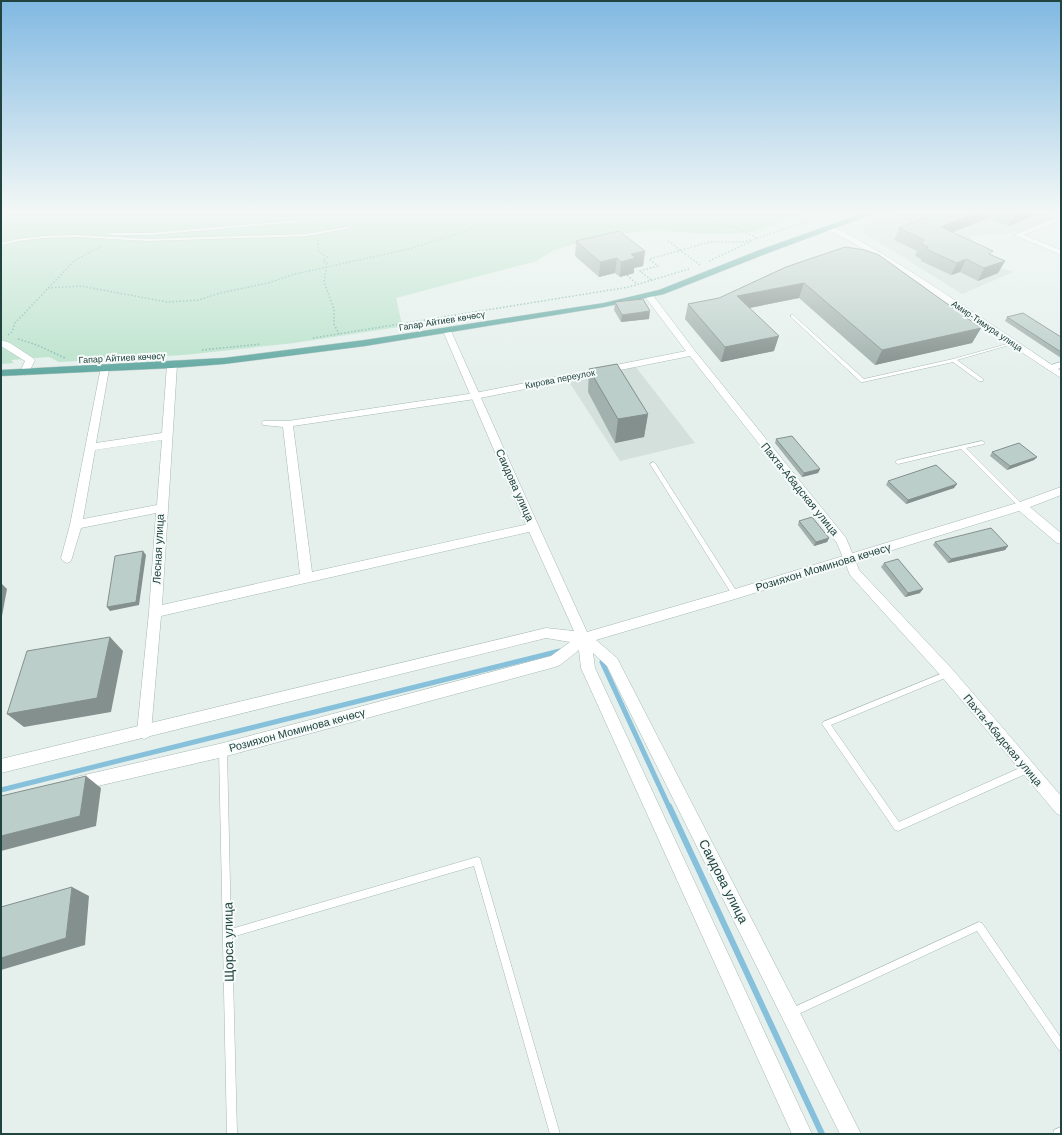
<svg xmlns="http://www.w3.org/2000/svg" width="1062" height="1135" viewBox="0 0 1062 1135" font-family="Arial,sans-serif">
<rect width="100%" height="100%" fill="#e5f0ec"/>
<!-- built -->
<g fill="#d3e0dc">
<path d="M901,213h150l1,5 -29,12 -20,4 -34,2 18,22 13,10 13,4 -51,22 -98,-61 -1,-6z"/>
<path d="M635,366l60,77 -75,18 -54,-84z"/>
</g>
<!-- green -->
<path fill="#bce3cd" d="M1,213h807l-55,19 -24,2h-26l-50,-4 -62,9 -37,11 -17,11 -141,37 5,22 4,6 -111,17 -110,12 -125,7 -10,-5 -38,3 3,3 -13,1z"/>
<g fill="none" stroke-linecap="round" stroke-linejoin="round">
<!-- stream-far1 -->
<g stroke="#87c0da" stroke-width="5">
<path d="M602,662l67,145"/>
<path d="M1,790l559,-139"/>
</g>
<!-- stream -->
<path stroke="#87c0da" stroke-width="6" d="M669,806l153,328"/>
<defs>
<g id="service">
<path d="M299,220h1v2l-149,13h-40l-2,-1 2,-1h40z"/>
<path d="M350,226l2,1 -1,1 -44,8 -160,5 -69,-4 -35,1 -25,3 -17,4v-2l17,-4 25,-3 35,-1 69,4 160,-5z"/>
<path d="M791,315h2l71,64 89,-20 61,-17 2,1 -59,17 26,19v2h-4l-26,-19 -90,20h-2l-70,-65z"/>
<path d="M982,441l3,2 -1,1 -18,4 58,58 -1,1h-4l-58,-58 -63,15 -3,-2 3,-2z"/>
<path d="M653,462l2,1 82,129 1,2 -1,2h-4l-83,-132z"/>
<path d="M948,671l2,1 1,2 -1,2 -119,49 68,97 125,-56 3,-1 3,1 1,3 -1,3 -132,59 -3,-1 -73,-106 1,-2z"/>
<path d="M223,747l3,1 1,2 4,179 246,-72 3,1 80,276h-10l-76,-268 -242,71 5,197h-10l-8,-384 1,-2z"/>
<path d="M979,922l3,1 79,115v13l-3,-2 -81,-118 -183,85 -3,2 -3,-2 -2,-3 2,-3z"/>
<path d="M1061,1127v7h-8l1,-4z"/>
</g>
<g id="minor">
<path d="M1061,215v5l-37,15 37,15v5l-47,-20z"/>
<path d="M646,294h6l43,57 151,187 13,32 94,100 108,126v20l-5,-3 -113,-135 -93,-103 -13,-32 -147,-187 -215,43 -182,27 19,146 221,-49 4,1 2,3 -2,3 -4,1 -372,85 -10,116 -2,5 -5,2 -5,-2 -2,-5 12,-120 7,-99 -75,15 -10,33 -4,2 -4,-2 -2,-3 9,-33 31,-158h6l2,2 -13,74 66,-10 5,-68 5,-3 5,3 -15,240 138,-31 -17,-147 -20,-2 -1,-2 1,-2h25l187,-28 211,-42 -40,-53zM162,440l-5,65 -74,14 12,-69z"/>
<path d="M1,340l9,3 23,15 2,2 -7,14 -3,1 -5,-3 5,-11 -24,-15z"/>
<path d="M1061,362v6l-10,3 -5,-3 2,-2z"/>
<path d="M1021,502l4,1 36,30v11l-4,-1 -40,-34 -2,-3 2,-3z"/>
</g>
<path id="tertiary" d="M447,328l4,3 88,196 48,105 148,-43 282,-86 44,-16v8l-36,14 -290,90 -139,41 21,18 180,349 64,127h-21l-233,-468 -14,-13 2,15 217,466h-20l-211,-466 -2,-18 -19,15 -5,2 -332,90 -147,34 -5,-2 -3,-5 3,-5 5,-2 147,-34 328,-87 19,-14 -24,-4 -545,135v-14l545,-131 28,3 -47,-104 -84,-196z"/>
<path id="secondary" d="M827,226c18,-3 205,126 234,145v7l-163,-107 -46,-29 -25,-12z"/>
<path id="primary" d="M864,213h11l-107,40 -104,41 -60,13 -239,39 -141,18 -52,4 -171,8v-6l223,-12 141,-18 239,-37 55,-13 103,-41z"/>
</defs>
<!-- service casing -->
<use href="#service" stroke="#a6b9b5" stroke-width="1"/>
<!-- minor casing -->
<use href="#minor" stroke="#a6b9b5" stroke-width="1"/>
<!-- tertiary casing -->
<use href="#tertiary" stroke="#a6b9b5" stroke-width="1"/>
<!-- secondary casing -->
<use href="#secondary" stroke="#a2bdb8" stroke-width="1"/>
<!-- primary casing -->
<use href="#primary" stroke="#c1cbca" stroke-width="1"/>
<!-- path -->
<g stroke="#82b7af" stroke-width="1.5" stroke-dasharray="1.5 2" stroke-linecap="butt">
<path d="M698,213l14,9 20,4 25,12"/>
<path d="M354,220l19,-7"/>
<path d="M306,222l15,1"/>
<path d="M318,240l1,12 8,5 -4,4 4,2 -3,19 10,27v15l5,10"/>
<path d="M668,241l32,24"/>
<path d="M709,261l49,-23 73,-25"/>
<path d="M627,275l10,9"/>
<path d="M651,280l-11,-9 18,-5 -9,-7 61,-17h33l8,-2"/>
<path d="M48,288l33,-2 86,16 32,-2 21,-7 48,-10 27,-9 114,-25 60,-19 35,-17"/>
<path d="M8,335l4,-3 3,-9 59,-62 27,-15"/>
<path d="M313,338l316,-51 60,-18"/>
<path d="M18,339l19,6 28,13"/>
<path d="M202,350l59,-6"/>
</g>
<!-- service -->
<use href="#service" fill="#fff" fill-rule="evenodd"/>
<!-- minor -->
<use href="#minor" fill="#fff" fill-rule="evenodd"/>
<!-- tertiary -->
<use href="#tertiary" fill="#fff" fill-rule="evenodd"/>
<!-- secondary -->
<use href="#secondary" fill="#fff" fill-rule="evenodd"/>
<!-- primary -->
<use href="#primary" fill="#64aaa3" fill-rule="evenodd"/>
</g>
<!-- wall -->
<g fill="#a2b1ad">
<path d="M938,213h99v1l-28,12 -21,-8 -36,14 39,23 14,6 -7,12 -20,8 -18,-9 -9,3 -30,-14v-2l-6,-3 2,-5 -23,-11 5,-12z"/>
<path d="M576,241l69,10 -2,15 -9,2v5l-14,4 -5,-4 -16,4 -24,-21z"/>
<path d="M786,267l195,61 -9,15 -97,22 -76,-67 -49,10 24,43 -53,11 -36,-43 3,-15 31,-6z"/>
<path d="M615,302l34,17 -28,3 -7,-12z"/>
<path d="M1007,317l54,20v21l-56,-37z"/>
<path d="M589,369l59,45 -4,23 -29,6 -27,-51z"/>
<path d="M776,439l44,30 -2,4 -16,4 -27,-34z"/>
<path d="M992,452l45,5 -3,3 -27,10 -17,-14z"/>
<path d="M888,481l66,7 -48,16 -20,-19z"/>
<path d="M799,521l30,17 -2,4 -13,4 -16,-21z"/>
<path d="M935,542l73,4 -3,4 -57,13 -15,-18z"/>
<path d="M884,563l36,30 -15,4 -24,-30z"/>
</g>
<!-- shaded-wall -->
<g fill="#84908d">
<path d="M976,213h14l-2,5 -52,21 5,-12z"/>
<path d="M1018,213h19v1l-28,12 7,-11z"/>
<path d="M645,251l-2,15 -9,2v5l-14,4 1,-15 10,-8z"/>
<path d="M617,258l-2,15 -16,4 1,-15z"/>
<path d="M966,259l-6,13 -9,3 6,-12z"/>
<path d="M1005,261l-7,12 -20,8 6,-13z"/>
<path d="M804,283l-5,15 -66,13 4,-15z"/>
<path d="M650,311l-1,8 -28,3 1,-7z"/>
<path d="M981,328l-9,15 -97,22 7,-15z"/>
<path d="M779,336l-5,15 -53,11 4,-15z"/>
<path d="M648,414l-4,23 -29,6 3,-24z"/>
<path d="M1037,457l-3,3 -27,10 3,-4z"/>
<path d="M820,469l-2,4 -16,4 2,-4z"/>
<path d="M957,484l-3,4 -48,16 2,-4z"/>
<path d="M829,538l-2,4 -13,4 2,-4z"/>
<path d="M1008,546l-3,4 -57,13 3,-4z"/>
<path d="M143,551l3,4 -7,50 -29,6 -3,-4z"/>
<path d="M1,583l6,6 -5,27h-1z"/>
<path d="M923,589l-3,4 -15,4 3,-4z"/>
<path d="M110,637l13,14 -12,61 -87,15 -17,-13z"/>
<path d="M86,776l15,12 -5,38 -95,25v-15z"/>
<path d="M72,887l17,9 -4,49 -84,25v-12z"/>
</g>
<!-- building -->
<g fill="#bccec9" stroke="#84908d">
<path d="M938,213h38l-35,14 52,24 -4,3 16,7 -21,7 -18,-9 -9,4 -31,-14 2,-2 -7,-3 3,-4 -25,-12z"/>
<path d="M619,231l26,20 -14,3 4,4 -14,4 -4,-4 -17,4 -24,-21z"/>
<path d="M845,247l20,3 14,5 102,73 -99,22 -78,-67 -67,13 42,40 -54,11 -37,-43 31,-6 67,-31z"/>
<path d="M643,299l7,12 -28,4 -7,-13z"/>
<path d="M1023,313l38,24v15l-54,-35z"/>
<path d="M617,364l31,50 -30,5 -29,-50z"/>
<path d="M792,436l28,33 -16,4 -28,-34z"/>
<path d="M1019,443l18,14 -27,9 -18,-14z"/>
<path d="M936,465l21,19 -49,16 -20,-19z"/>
<path d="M812,517l17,21 -13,4 -17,-21z"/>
<path d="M991,528l17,18 -57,13 -16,-17z"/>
<path d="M143,551l-7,51 -29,5 8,-51z"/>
<path d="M898,559l25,30 -15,4 -24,-30z"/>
<path d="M110,637l-13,61 -90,16 20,-63z"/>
<path d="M86,776l-6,40 -79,20v-40z"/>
<path d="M72,887l-6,51 -65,20v-51z"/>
</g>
<!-- sky -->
<linearGradient id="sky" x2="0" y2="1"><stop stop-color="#81b9e2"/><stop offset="0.57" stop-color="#f3f8f6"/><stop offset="1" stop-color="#f3f8f6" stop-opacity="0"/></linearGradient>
<rect width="1062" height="372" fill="url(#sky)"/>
<g text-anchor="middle" stroke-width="4" stroke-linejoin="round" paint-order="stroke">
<!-- far-street labels -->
<g font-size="9" fill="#214440" stroke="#f6fbf9">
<text transform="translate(442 321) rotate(-9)" y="3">Гапар Айтиев көчөсү</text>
<text transform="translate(987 326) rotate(34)" y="3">Амир-Тимура улица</text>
<text transform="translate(122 358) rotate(-3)" y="3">Гапар Айтиев көчөсү</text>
<text transform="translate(560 379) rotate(-11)" y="3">Кирова переулок</text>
</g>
<!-- street labels -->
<g font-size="11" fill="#214440" stroke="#f6fbf9">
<text transform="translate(515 485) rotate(66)" y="4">Саидова улица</text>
<text transform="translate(800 489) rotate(51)" y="4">Пахта-Абадская улица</text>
<text transform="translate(158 549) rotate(-87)" y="4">Лесная улица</text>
<text transform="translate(823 567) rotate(-17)" y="4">Розияхон Моминова көчөсү</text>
<text transform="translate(297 730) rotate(-15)" y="4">Розияхон Моминова көчөсү</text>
<text transform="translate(1003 740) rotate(50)" y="4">Пахта-Абадская улица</text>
</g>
<!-- near-street labels -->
<g font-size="13" fill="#214440" stroke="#f6fbf9">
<text transform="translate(724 881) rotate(63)" y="5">Саидова улица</text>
<text transform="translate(228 942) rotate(-91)" y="5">Щорса улица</text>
</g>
</g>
<!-- border -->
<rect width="1062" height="1135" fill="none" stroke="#214440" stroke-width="4"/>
</svg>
